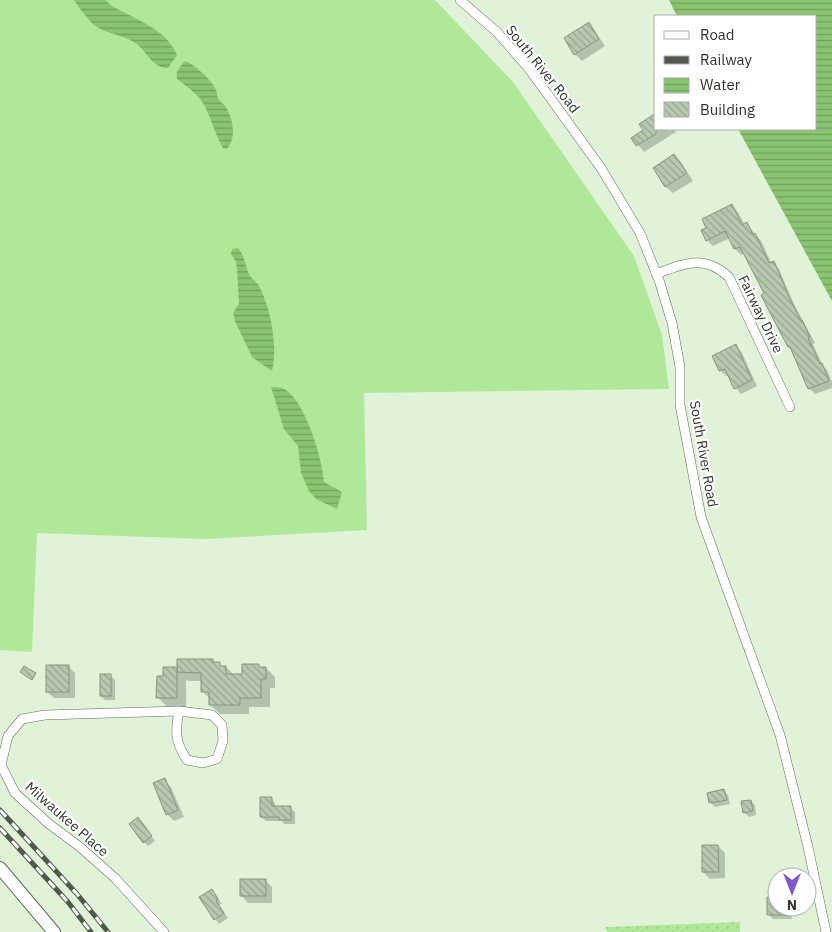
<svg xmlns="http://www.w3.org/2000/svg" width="832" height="932" viewBox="0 0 832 932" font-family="'IBM Plex Sans',sans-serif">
<defs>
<pattern id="park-dots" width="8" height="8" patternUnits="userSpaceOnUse" patternTransform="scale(1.25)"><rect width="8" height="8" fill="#b0e89a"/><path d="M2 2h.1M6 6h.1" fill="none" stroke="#98c885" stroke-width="1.8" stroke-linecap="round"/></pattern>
<pattern id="water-rules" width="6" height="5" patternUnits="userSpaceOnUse" patternTransform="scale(1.25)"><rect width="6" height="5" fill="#89c471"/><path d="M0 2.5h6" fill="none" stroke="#70a05d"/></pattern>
<pattern id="building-back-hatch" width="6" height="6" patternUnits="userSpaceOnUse" patternTransform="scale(1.25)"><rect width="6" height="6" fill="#b7cab0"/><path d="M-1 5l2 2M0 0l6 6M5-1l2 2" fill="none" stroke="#95a58f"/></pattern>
</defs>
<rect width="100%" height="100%" fill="#e0f3d8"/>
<!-- grass -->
<path fill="#b0e89a" d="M0,0h435l78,82 121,174 28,79 7,54 -305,4 3,137 -162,9 -168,-6 -5,119 -32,-2z"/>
<!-- park -->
<path fill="url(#park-dots)" d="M740,922v10h-133l-2,-5z"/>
<!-- water -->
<g fill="url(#water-rules)">
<path d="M74,0c7,0 25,0 31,0 3,2 6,6 9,7 24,14 51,21 63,48l-9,13c-14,1 -21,-15 -30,-23 -12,-11 -33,-10 -45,-21 -4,-3 -16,-19 -19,-24z"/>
<path d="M669,0h163v301l-94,-172h78v-113h-139z"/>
<path d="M185,61c9,3 28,20 31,29 2,5 0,4 2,8 2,4 6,6 8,9 7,13 11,30 1,42l-4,-1c-9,-15 -12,-33 -22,-48 -6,-8 -16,-15 -24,-21 -2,-8 3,-12 8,-18z"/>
<path d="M238,248c8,10 7,19 12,28 3,4 8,7 10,12 11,22 18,59 12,83l-20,-14 -17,-36 -2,-8 6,-9 -2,-34 -1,-8 -5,-8 1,-5z"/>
<path d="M271,387c3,0 8,0 11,1 22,8 41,72 42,94l18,10 -5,17 -21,-10 -7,-8 -8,-18 -3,-27 -14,-17z"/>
</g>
<!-- shadow -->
<g fill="#0003">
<path d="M589,24l6,7 10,15 -23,15 -7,-7z"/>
<path d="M656,129h18l2,3 -32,20 -12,-14z"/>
<path d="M674,155l7,7 12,19 -20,12 -7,-6 -12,-19z"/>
<path d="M732,206l6,6 7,13 2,-1 14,17 11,23 1,-1 6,6 15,35 21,39 -2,1 10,22 4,4 5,12v6l-17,6 -6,-6 -16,-38 -4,-3 -45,-94 -3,2 -6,-6 -5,-11 -17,8 -6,-6z"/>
<path d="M735,345l6,6 16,35 -16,8 -5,-6 -7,-13 -3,1 -6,-6z"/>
<path d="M213,660l3,4 10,3 8,8h9l15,-10 3,3h5l9,9v11h-5v19h-21v7h-29l-10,-9v-6l-8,-8v-10h-14l-2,-2v28h-19l-9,-10 6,-20 12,-8z"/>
<path d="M68,666l7,7v25h-21l-7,-6z"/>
<path d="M110,675l5,5v20h-10l-4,-4z"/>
<path d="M164,780l7,7 13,30 -10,4 -7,-7z"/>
<path d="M724,791l4,4 2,9 -15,3 -5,-5z"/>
<path d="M271,798l4,5v5h15l5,4v12h-11l-2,-3h-16l-5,-4z"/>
<path d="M751,801l4,4 1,10 -7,2 -5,-5z"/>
<path d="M142,823l13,18 -7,5 -4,-4z"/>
<path d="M718,846l7,7v25l-15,1 -7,-7z"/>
<path d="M265,880l7,7v16h-24l-6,-7z"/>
<path d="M212,890l10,14 -3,1 9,13 -9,6 -4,-5z"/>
<path d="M777,899v8h15v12h-19l-5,-5z"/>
</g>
<!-- building -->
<g fill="url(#building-back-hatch)" stroke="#84967d">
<path d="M589,22l10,17 -25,16 -10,-17z"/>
<path d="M656,113v21l-20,12 -5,-8 12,-8 -4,-6z"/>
<path d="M674,154l13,19 -22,14 -12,-19z"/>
<path d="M732,204l10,21 5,-3 6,13 2,-2 14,30 5,-2 15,36 12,24 1,-1 8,17 -2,1 12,26 2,-1 7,18 -21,8 -18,-42h-2l-21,-40 -6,-12 3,-2 -24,-46 -6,2 -9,-18 -19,10 -5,-11 5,-2 -4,-9z"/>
<path d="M736,344l16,36 -18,9 -9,-20 -6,2 -7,-15z"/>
<path d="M177,659h36v3h7v4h6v8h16v-10h17v3h7v12h-5v19h-21v7h-31v-13h-8v-19l-24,-1z"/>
<rect x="46" y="665" width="23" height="27"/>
<path d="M24,666l12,7 -4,7 -12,-8z"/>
<path d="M163,667h14v31h-21l1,-22h6z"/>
<rect x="100" y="674" width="11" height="22"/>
<path d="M165,778l13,32 -12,5 -13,-32z"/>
<path d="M724,789l3,11 -18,3 -2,-10z"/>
<path d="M260,797h12v9h19v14h-12v-3h-19z"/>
<path d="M751,800l2,11 -10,2 -2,-12z"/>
<path d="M138,817l14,19 -9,7 -14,-19z"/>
<path d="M702,845h16l1,27h-17z"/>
<rect x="240" y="879" width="26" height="17"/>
<path d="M212,889l6,10 -2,2 8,12 -10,7 -15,-23z"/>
<path d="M767,897h10v10h11v8h-21z"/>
</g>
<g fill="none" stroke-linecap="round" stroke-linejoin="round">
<defs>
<g id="street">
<path d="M460,0l37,32 33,38 71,98 39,65 19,47 13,43 8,44v38l21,112 79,218 28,112 18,85"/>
<path d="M656,274c29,-11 48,-20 73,3l61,130"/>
<path d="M164,932l-48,-53 -36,-32 -31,-23 -34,-31 -14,-28 7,-29 14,-17 23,-4 134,-4 33,4 10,10 1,16 -6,18 -14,4 -16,-3c-12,-18 -12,-28 -8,-49"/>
</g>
<path id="secondary" d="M0,868l54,64"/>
</defs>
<!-- street casing -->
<use href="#street" stroke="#5c6d56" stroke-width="10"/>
<!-- secondary casing -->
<use href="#secondary" stroke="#5c6d56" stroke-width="14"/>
<!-- street -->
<use href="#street" stroke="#fff" stroke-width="9"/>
<!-- secondary -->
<use href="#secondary" stroke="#fff" stroke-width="12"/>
<defs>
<g id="rail">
<path d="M0,810l77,84 31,38"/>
<path d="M0,828l68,74 23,30"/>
</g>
</defs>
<!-- rail casing -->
<use href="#rail" stroke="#50594c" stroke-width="5"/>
<!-- rail -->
<use href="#rail" stroke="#fff" stroke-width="3" stroke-dasharray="9" stroke-linecap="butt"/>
</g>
<g text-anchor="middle" stroke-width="4.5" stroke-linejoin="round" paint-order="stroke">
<!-- street labels -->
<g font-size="14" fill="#2e352b" stroke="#fff">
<text transform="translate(543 69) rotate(51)" y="5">South River Road</text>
<text transform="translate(761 314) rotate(64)" y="5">Fairway Drive</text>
<text transform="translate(704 454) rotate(80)" y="5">South River Road</text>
<text transform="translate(67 819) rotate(41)" y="5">Milwaukee Place</text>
</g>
</g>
<!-- legend -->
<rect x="654" y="15" width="162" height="115" fill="#ffffff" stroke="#abaeaa"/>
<rect x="664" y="31" width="25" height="8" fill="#ffffff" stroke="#abaeaa"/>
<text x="700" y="40" font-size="15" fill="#2e352b">Road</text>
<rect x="664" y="56" width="25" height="8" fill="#50594c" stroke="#abaeaa"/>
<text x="700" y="65" font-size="15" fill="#2e352b">Railway</text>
<rect x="664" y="78" width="25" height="15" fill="url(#water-rules)" stroke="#abaeaa"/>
<text x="700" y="90" font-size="15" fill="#2e352b">Water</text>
<rect x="664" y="102" width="25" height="15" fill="url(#building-back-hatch)" stroke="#abaeaa"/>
<text x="700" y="115" font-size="15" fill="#2e352b">Building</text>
<!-- north arrow -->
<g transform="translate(792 892) rotate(180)"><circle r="24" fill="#ffffff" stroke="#abaeaa"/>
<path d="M0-4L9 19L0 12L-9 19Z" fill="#8056d0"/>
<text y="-8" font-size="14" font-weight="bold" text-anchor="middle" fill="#2e352b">N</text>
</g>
</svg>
